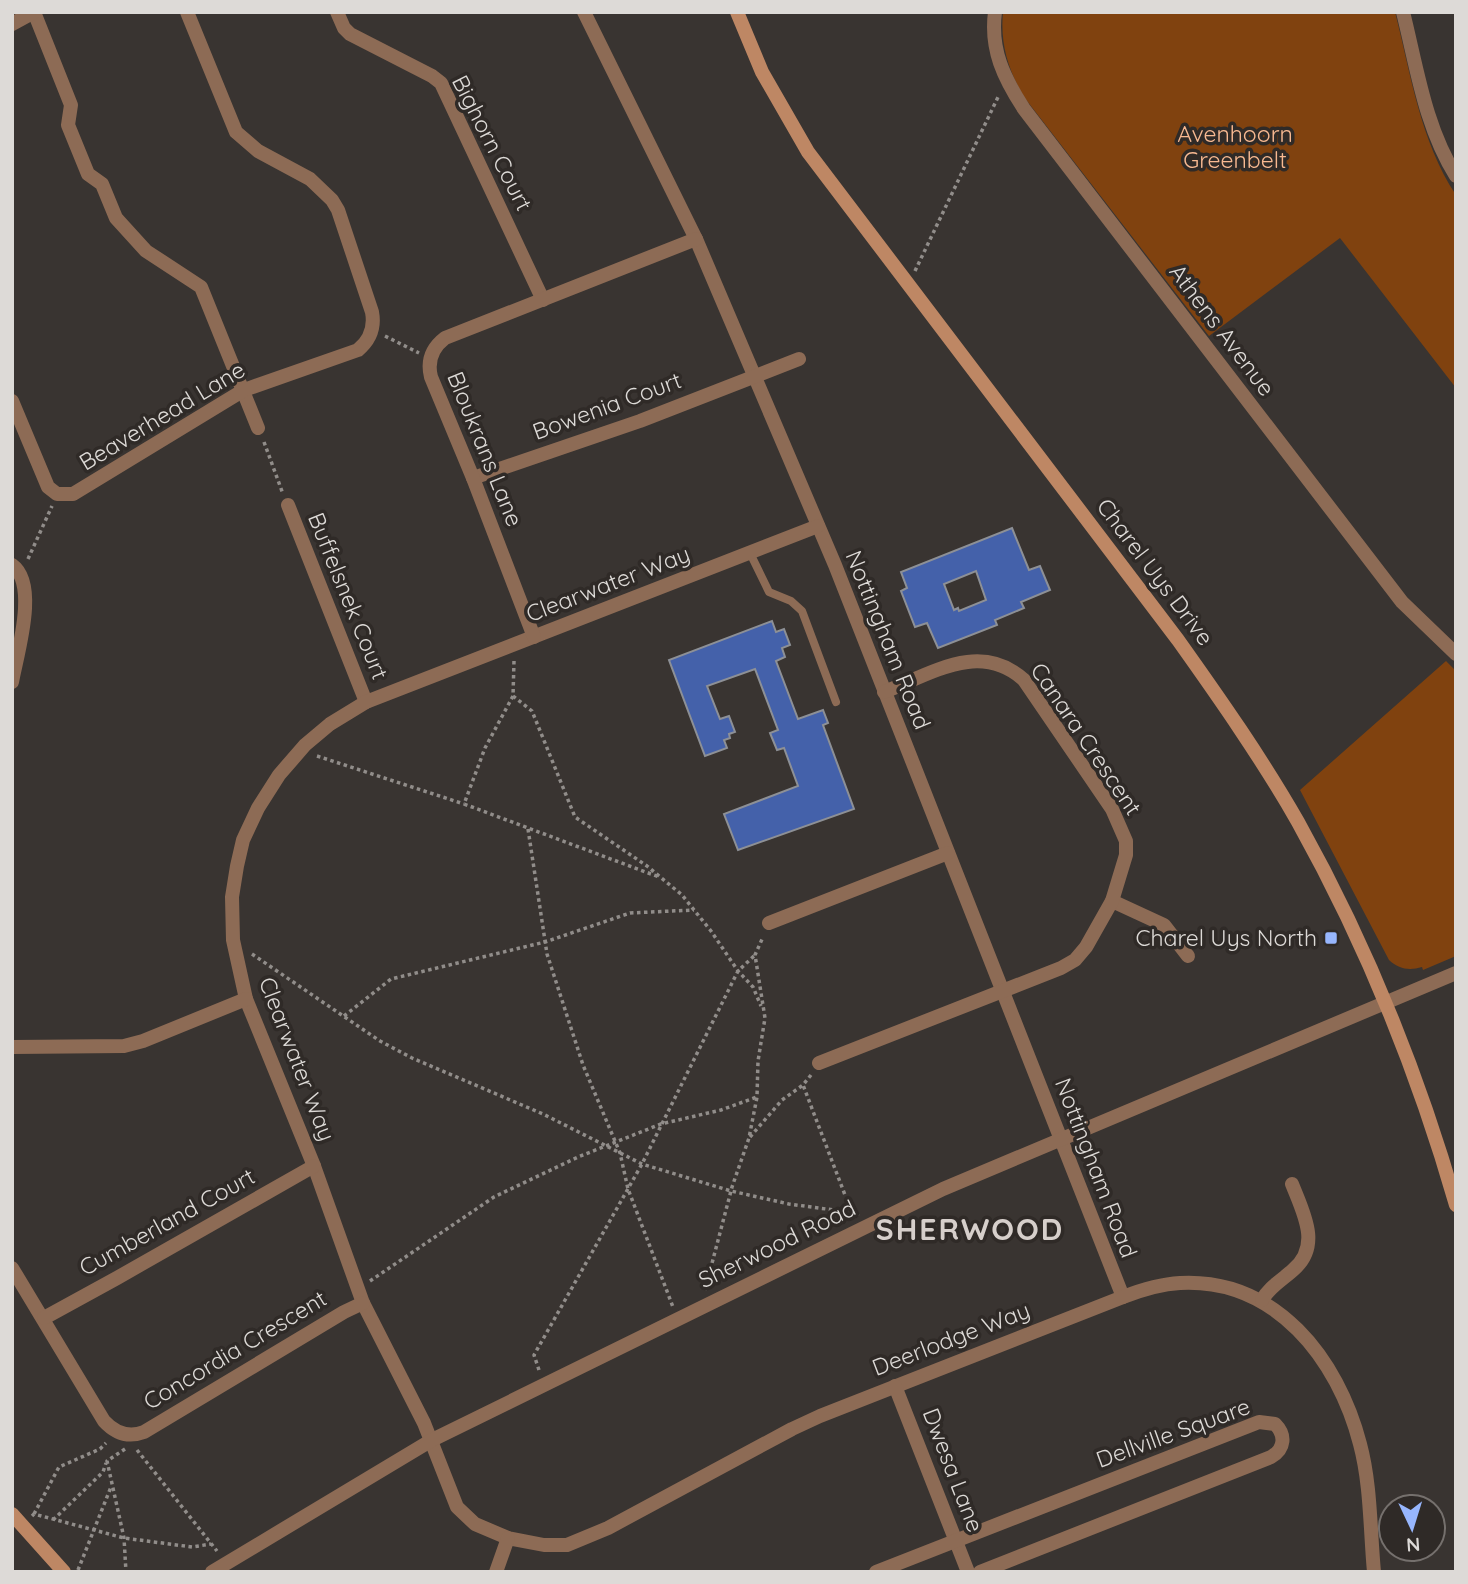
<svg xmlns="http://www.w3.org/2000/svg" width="1468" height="1584" viewBox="0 0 1468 1584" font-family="Quicksand,sans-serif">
<rect width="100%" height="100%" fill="#393431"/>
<!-- green -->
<g fill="#80420f">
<path d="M1003,12h392c16,62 25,129 61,183v193l-116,-150 -131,98 -185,-239c-16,-27 -24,-54 -21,-85z"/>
<path d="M1446,661l10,10v285l-33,14 -1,-3c-13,4 -23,2 -33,-7l-89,-170z"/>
</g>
<!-- building -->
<g fill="#4461aa" stroke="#8d9096" stroke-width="2" fill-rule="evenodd">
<path d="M1012,528l17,42 11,-4 10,24 -29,12 3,6 -29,12 2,5 -59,23 -11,-25 -12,4 -14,-36 6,-3 -6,-16zM976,571l10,29 -27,11 -1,-3 -4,2 -10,-26z"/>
<path d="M772,621l4,11 8,-3 6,16 -8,3 3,9 -9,4 22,58 25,-9 5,13 -5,2 31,84 -116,41 -14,-36 74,-28 -14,-38 -7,2 -7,-17 8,-3 -23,-61 -48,17 13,33 9,-3 6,16 -6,2 1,4 -6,2 3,8 -22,8 -36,-96z"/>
</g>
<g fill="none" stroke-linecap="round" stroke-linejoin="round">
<!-- path -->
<g stroke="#918d8a" stroke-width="3.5" stroke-dasharray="3.5 3.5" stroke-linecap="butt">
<path d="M915,271l84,-176"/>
<path d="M385,336l34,17"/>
<path d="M264,442l19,52"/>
<path d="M28,559l24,-53"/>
<path d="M514,661l-1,35 19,15 43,106 72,49 35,29 29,36 27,40 15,16 8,19"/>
<path d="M513,696l-28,52 -21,56 195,73"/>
<path d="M317,756l147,48"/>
<path d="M528,829l19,125 36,111 37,88 8,36 45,118"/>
<path d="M252,954l128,87 32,17 131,56 99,50 89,27 58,13 67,9 2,3"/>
<path d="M344,1016l47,-37 154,-37 85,-29 64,-3"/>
<path d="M811,1075l-8,10 42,110 11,18"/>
<path d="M750,1137l32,-37 21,-15"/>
<path d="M370,1281l124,-84 84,-40 83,-33 60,-14 36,-13"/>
<path d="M705,1290l27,-103 17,-49 8,-41 1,-36 7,-43 -10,-63 8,-18"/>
<path d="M539,1370l-5,-15 108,-191 96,-193 17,-16"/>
<path d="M125,1449l-18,12 17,77 2,34"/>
<path d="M137,1450l80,101"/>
<path d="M34,1514l25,-47 41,-18 6,-6"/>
<path d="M32,1516l2,-2 90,24 68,9 19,-3"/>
<path d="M53,1520l50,-48 3,-9"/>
<path d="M78,1570l33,-83"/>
</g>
<!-- lane -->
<path stroke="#8d6b55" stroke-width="8" d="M750,553l19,39 22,9 11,10 34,91"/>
<!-- street -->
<g stroke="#8d6b55" stroke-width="14">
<path d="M34,12l37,93 -3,20 20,49 14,10 14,34 30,33 55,36 57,141"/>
<path d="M337,12l7,16 6,6 82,42 9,7 102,217"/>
<path d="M584,12l112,227 139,326 288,732"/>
<path d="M995,12c-5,38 9,66 29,97l378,493 54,52"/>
<path d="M1403,12c14,56 22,115 53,164"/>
<path d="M12,24l22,-12"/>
<path d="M12,401l36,86 9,7h16l171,-104 114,-40c12,-10 17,-22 14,-38l-34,-102 -6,-10 -22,-21 -52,-28 -22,-19 -49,-120"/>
<path d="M473,478l167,-57 159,-62"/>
<path d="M288,505l78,197"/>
<path d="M818,526l-452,176 -36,22 -25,21 -26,30 -21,33 -15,32 -6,26 -5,31 1,43 13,59 68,167 49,137 61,120 33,84 18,17 33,14 36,7h23l41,-17 184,-99 28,-13 303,-119c18,-7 37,-13 57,-14 96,-5 158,76 180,161 11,41 10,86 14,128"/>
<path d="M12,565c27,19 5,89 0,117"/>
<path d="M534,637l-61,-159 -42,-101c-4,-16 1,-29 14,-39l251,-99"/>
<path d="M1112,901l52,24 24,31"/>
<path d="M769,923l179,-70"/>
<path d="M12,1047l112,-1 19,-5 103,-42"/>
<path d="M819,1063l242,-95 14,-8 11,-13 26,-46 14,-46v-14l-14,-32 -88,-129c-44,-40 -93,-6 -140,12"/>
<path d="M12,1268l92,153c11,12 24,17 40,11l200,-120 19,-9"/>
<path d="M1262,1300c7,-13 20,-20 31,-30 29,-24 10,-58 -1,-86"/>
<path d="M44,1318l73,-40 197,-112"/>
<path d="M895,1386l73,186"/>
<path d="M212,1572l220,-132 511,-251 513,-216"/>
<path d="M496,1572l12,-34"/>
<path d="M876,1572l383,-150 16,2c11,11 10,25 -4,33l-291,115"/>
</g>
<!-- secondary -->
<g stroke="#be8764" stroke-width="14">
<path d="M737,12l25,60 46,80 370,488c42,59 84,119 120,182 67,120 120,251 158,383"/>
<path d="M12,1514l52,58"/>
</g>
</g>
<!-- markers -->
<rect fill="#97b6fd" stroke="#2f2a27" stroke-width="2.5" x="1324" y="931" width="14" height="14" rx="3.5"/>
<g text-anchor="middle" stroke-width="7" stroke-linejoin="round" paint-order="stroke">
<!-- park labels -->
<g font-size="23" fill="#f8b991" stroke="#2f2a27">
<text x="1235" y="142">Avenhoorn<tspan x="1235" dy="26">Greenbelt</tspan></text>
</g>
<!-- street labels -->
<g font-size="23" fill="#dddad7" stroke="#2f2a27">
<text transform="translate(492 143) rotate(63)" y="8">Bighorn Court</text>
<text transform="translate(1222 330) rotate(53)" y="8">Athens Avenue</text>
<text transform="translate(607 406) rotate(-20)" y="8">Bowenia Court</text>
<text transform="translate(162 416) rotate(-31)" y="8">Beaverhead Lane</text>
<text transform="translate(485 449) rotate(68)" y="8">Bloukrans Lane</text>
<text transform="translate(1155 572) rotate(53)" y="8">Charel Uys Drive</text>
<text transform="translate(608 584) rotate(-21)" y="8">Clearwater Way</text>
<text transform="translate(348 596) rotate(68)" y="8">Buffelsnek Court</text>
<text transform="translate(888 640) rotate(68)" y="8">Nottingham Road</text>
<text transform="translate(1086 739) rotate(56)" y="8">Canara Crescent</text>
<text transform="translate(297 1059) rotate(69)" y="8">Clearwater Way</text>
<text transform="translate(1096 1168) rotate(69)" y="8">Nottingham Road</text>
<text transform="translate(167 1222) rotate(-29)" y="8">Cumberland Court</text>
<text transform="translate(777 1244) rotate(-26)" y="8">Sherwood Road</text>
<text transform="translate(951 1339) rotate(-21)" y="8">Deerlodge Way</text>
<text transform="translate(235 1350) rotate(-31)" y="8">Concordia Crescent</text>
<text transform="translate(1173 1433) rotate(-20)" y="8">Dellville Square</text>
<text transform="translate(953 1470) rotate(69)" y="8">Dwesa Lane</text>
</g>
<!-- poi labels -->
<g font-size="23" fill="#dddad7" stroke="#2f2a27" text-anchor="end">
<text x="1317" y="946">Charel Uys North</text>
</g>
<!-- district labels -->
<g font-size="30" font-weight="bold" letter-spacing="2" fill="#d6cfcb" stroke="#2f2a27">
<text x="970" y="1240">SHERWOOD</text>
</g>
</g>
<!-- border -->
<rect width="1468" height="1584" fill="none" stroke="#dddad7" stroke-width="28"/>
<!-- north arrow -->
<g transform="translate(1412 1528) rotate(176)"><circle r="33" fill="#2f2a27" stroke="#75706d" stroke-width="2"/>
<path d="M0-5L12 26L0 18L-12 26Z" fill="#97b6fd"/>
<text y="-10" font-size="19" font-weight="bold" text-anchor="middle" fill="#dddad7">N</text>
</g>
</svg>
